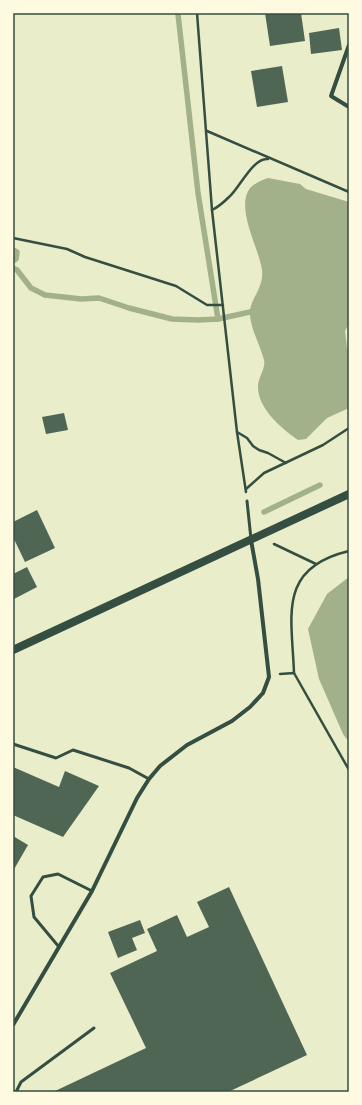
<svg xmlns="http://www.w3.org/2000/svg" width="362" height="1105" viewBox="0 0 362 1105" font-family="Lato,sans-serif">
<rect width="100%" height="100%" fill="#e9edc9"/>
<!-- water -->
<g fill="#a3b18a">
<path d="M268,178l32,6 6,5 43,13v122l-4,7 2,17 2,2v58l-22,10 -21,21 -8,1c-16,-11 -41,-32 -40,-54 0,-8 8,-18 6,-26 -4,-16 -15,-33 -14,-50 2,-13 14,-23 12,-40 -3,-22 -27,-62 -12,-82 5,-5 12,-8 18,-10z"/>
<path d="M349,577v165l-6,-8 -24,-55 -11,-50 19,-35z"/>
</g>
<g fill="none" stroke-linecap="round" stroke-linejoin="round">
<!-- stream -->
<g stroke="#a3b18a" stroke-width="5.5">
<path d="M178,14l20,179 20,126"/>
<path d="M13,250l4,2 -1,7 -3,2"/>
<path d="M13,268l4,2 14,18 14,7 36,4 18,-1 30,10 43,11 26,1 20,-1 32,-7 6,3"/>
<path d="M264,512l56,-27"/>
</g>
</g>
<!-- building -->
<g fill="#4f6655">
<path d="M265,13h36l4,28 -35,5z"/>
<path d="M339,28l3,22 -31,4 -2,-21z"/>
<path d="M282,66l6,36 -31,5 -6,-36z"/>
<path d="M64,413l4,17 -22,4 -4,-17z"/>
<path d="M37,510l18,38 -30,14 -12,-25v-15z"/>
<path d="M27,567l10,20 -23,12 -1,-25z"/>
<path d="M13,767l46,20 6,-16 34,15 -36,51 -50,-22z"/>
<path d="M13,836l15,9 -15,26z"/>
<path d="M229,887l78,168 -79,37h-175l93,-44 -36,-75 47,-22 -10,-22 30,-14 10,22 22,-10 -12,-25z"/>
<path d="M140,920l5,13 -13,5 5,12 -19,8 -10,-26z"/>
</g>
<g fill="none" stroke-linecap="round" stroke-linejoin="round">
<!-- path -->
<g stroke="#344e41" stroke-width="2.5">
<path d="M197,13l15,197 25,222 9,60"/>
<path d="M207,131l142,61"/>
<path d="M212,210c6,-3 12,-8 17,-13 10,-8 24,-40 39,-38"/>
<path d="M13,238l54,11 18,8 91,29 31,19h16"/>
<path d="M237,432l10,6 6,8 6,4 9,3 18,10"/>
<path d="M246,489l18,-16 59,-28 26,-17"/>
<path d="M274,544l42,20"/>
<path d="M294,673c-2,-57 -17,-105 55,-122"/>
<path d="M280,674l14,-1 55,97"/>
</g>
<!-- service -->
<g stroke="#344e41" stroke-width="3">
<path d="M247,501l4,38"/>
<path d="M13,744l43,14 17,-8 56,18 20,11"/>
<path d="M59,947l-25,-30 -3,-21 12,-19 15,-3 34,17"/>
<path d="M16,1092l5,-10 73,-54"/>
</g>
<!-- minor -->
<g stroke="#344e41" stroke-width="4">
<path d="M349,45l-18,51 18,11"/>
<path d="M13,1025l79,-134 45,-93 12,-19 11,-13 27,-21 45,-24 18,-14 13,-14 6,-16 -11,-98 -7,-39"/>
</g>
<!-- secondary -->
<path stroke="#344e41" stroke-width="8" d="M13,650l336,-156"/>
</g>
<!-- border -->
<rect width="362" height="1105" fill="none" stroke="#fefae0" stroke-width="28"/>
<rect x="14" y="14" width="334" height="1077" fill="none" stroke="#344e41" stroke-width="1.5"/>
</svg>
